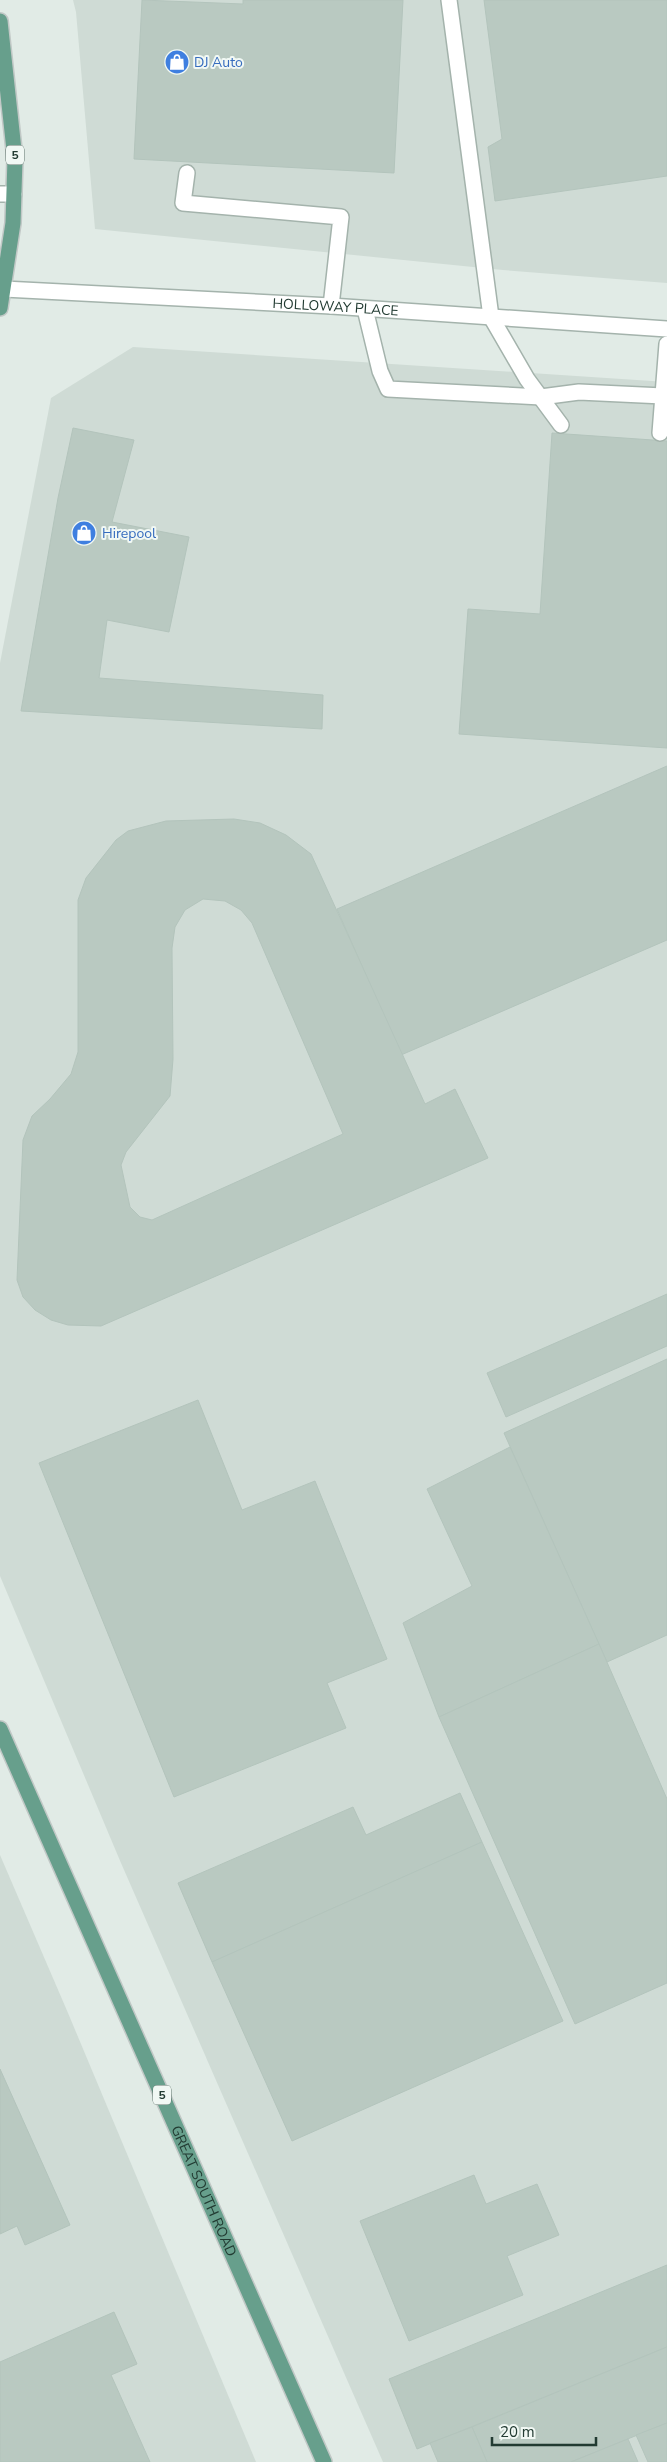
<svg xmlns="http://www.w3.org/2000/svg" width="667" height="2462" viewBox="0 0 667 2462" font-family="'Nunito Sans',sans-serif">
<rect width="100%" height="100%" fill="#e1ebe6"/>
<!-- built -->
<g fill="#cfdbd5">
<path d="M73,0h594v283l-164,-13 -408,-41 -19,-217z"/>
<path d="M133,347l534,35v2080h-284l-262,-599 -121,-287v-913l51,-265z"/>
<path d="M0,1855l68,158 188,449h-256z"/>
</g>
<!-- building -->
<g fill="#b9c9c1" stroke="#b3c4bc" fill-rule="evenodd">
<path d="M142,0l101,4v-4h160l-9,173 -260,-14z"/>
<path d="M484,0h183v176l-172,25 -7,-54 14,-8z"/>
<path d="M73,428l61,12 -22,82 77,15 -20,95 -62,-12 -8,58 224,17 -1,34 -301,-18 37,-213z"/>
<path d="M552,433l115,8v307l-208,-14 9,-125 72,5z"/>
<path d="M667,766v174l-266,115 -64,-146z"/>
<path d="M234,819l26,4 26,12 25,19 114,250 30,-15 33,69 -387,168 -33,-1 -17,-5 -16,-10 -12,-13 -6,-17 6,-140 9,-24 18,-17 21,-25 7,-22v-152l8,-22 30,-38 12,-9 38,-10zM203,899l22,2 16,9 11,13 91,211 -191,86 -12,-3 -10,-10 -9,-42 5,-13 44,-56 3,-37 -1,-111 3,-21 10,-17z"/>
<path d="M667,1294v52l-161,71 -19,-44z"/>
<path d="M667,1359v276l-60,27 -103,-229z"/>
<path d="M198,1400l44,110 73,-29 72,178 -60,24 19,45 -172,69 -135,-334z"/>
<path d="M510,1447l89,197 -160,73 -36,-94 69,-37 -45,-97z"/>
<path d="M599,1644l68,155v184l-92,41 -136,-307z"/>
<path d="M460,1793l22,49 -270,120 -34,-79 175,-76 13,28z"/>
<path d="M482,1842l81,179 -271,120 -80,-179z"/>
<path d="M0,2069l70,156 -45,20 -8,-19 -17,8z"/>
<path d="M474,2175l12,29 51,-20 22,51 -52,21 16,39 -114,46 -49,-120z"/>
<path d="M667,2265v82l-250,102 -28,-70z"/>
<path d="M114,2312l23,52 -26,11 39,87h-150v-100z"/>
<path d="M667,2347v76l-96,39h-84l-15,-35z"/>
<path d="M667,2423v39h-19l-12,-27z"/>
<path d="M472,2427l15,35h-49l-8,-19z"/>
<path d="M628,2439l10,23h-67z"/>
</g>
<g fill="none" stroke-linecap="round" stroke-linejoin="round">
<defs>
<g id="service">
<path d="M449,0l42,317 36,62 34,46"/>
<path d="M187,173l-4,30 158,14 -10,89"/>
<path d="M0,194h14"/>
<path d="M365,309l15,62 8,18 153,8 38,-5 84,4"/>
<path d="M660,433l7,-89"/>
</g>
<g id="minor">
<path id="s1" d="M4,289l327,17 336,23"/>
</g>
<g id="primary">
<path d="M0,21l15,138 -2,64 -13,85"/>
<path id="s2" d="M0,1729l324,733"/>
</g>
</defs>
<!-- service casing -->
<use href="#service" stroke="#a4b3ac" stroke-width="18"/>
<!-- minor casing -->
<use href="#minor" stroke="#a4b3ac" stroke-width="18"/>
<!-- primary casing -->
<use href="#primary" stroke="#c1c8c6" stroke-width="18"/>
<!-- service -->
<use href="#service" stroke="#fff" stroke-width="15"/>
<!-- minor -->
<use href="#minor" stroke="#fff" stroke-width="15"/>
<!-- primary -->
<use href="#primary" stroke="#679f8c" stroke-width="15"/>
</g>
<!-- icons -->
<defs>
<symbol id="shop-disc" viewBox="-11 -11 22 22"><circle r="9.5" fill="#3f7fe0" stroke="#f1f8f4"/><path d="M-5-2.5h2.3a2.7 3.5 0 0 1 5.4 0H5L5.5 6h-11ZM-1.5-2.5h3a1.5 2.3 0 0 0-3 0Z" fill="#fff"/></symbol>
</defs>
<g fill-rule="evenodd">
<use href="#shop-disc" x="163" y="48" width="28" height="28"/>
<use href="#shop-disc" x="70" y="519" width="28" height="28"/>
</g>
<g text-anchor="middle" stroke-width="4" stroke-linejoin="round" paint-order="stroke">
<!-- shield labels -->
<g fill="#f1f8f4" stroke="#60746c" stroke-width="1">
<rect x="6" y="145.5" width="18" height="19" rx="4"/>
<rect x="153" y="2085.5" width="18" height="19" rx="4"/>
</g>
<g font-size="12" font-weight="bold" fill="#223b32">
<text x="15" y="159">5</text>
<text x="162" y="2099">5</text>
</g>
<!-- shop labels -->
<g font-size="14" fill="#366cbe" stroke="#f1f8f4" text-anchor="start">
<text x="194" y="67">DJ Auto</text>
<text x="102" y="538">Hirepool</text>
</g>
<!-- street labels -->
<g font-size="14" fill="#223b32" stroke="#f1f8f4">
<text dy="5" stroke="none"><textPath href="#s1" startOffset="332">HOLLOWAY PLACE</textPath></text>
<text dy="5" stroke="none"><textPath href="#s2" startOffset="505">GREAT SOUTH ROAD</textPath></text>
</g>
</g>
<!-- scale -->
<path d="M492 2437v8h104v-8" fill="none" stroke="#223b32" stroke-width="2.5"/>
<text x="500" y="2437" font-size="15" fill="#223b32" stroke="#f1f8f4" stroke-width="4" paint-order="stroke">20 m</text>
</svg>
